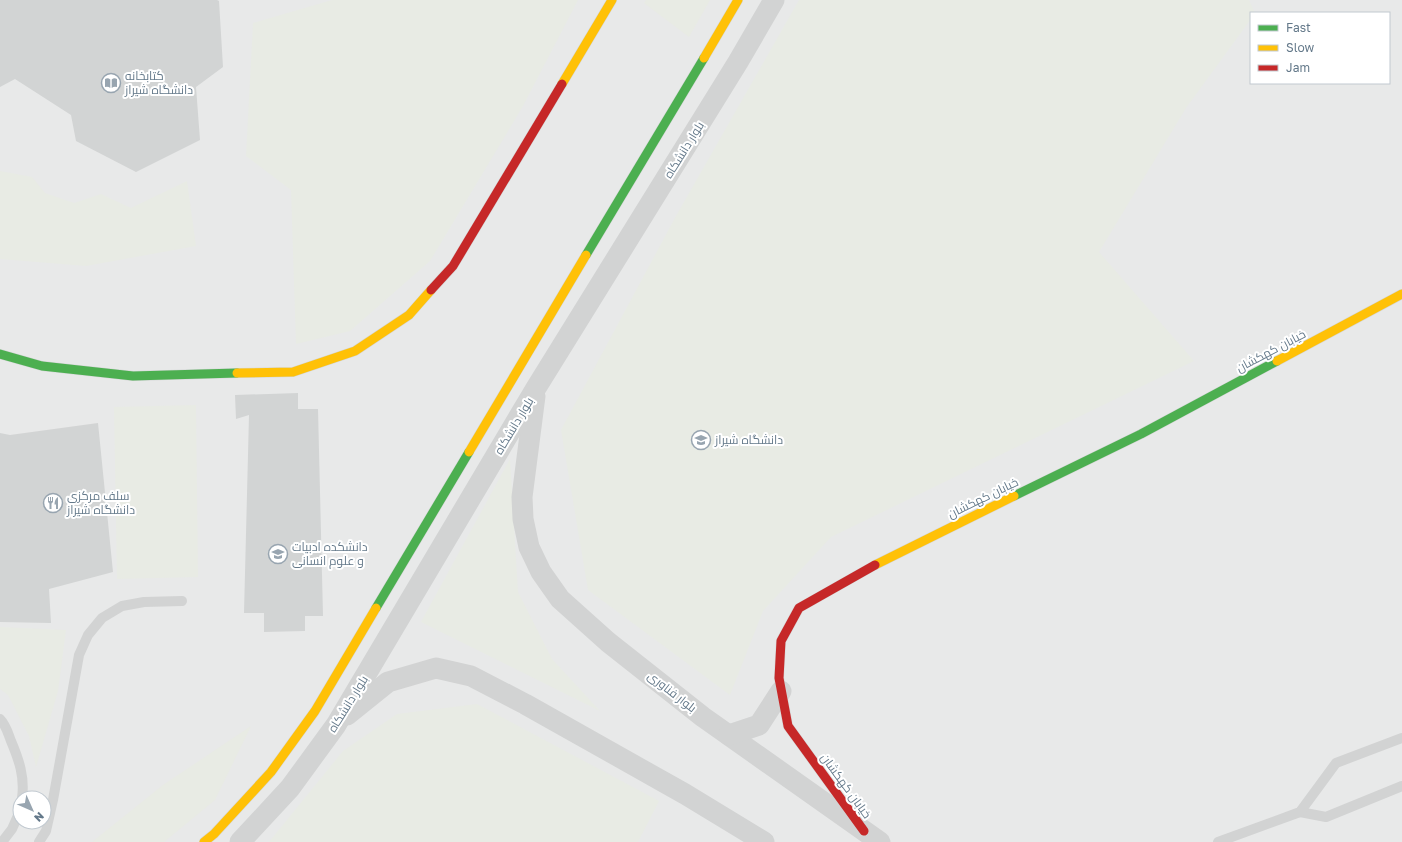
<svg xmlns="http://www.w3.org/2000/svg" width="1402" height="842" viewBox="0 0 1402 842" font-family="'Golos Text',Cairo,sans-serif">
<rect width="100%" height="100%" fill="#f8f8f6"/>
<!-- built -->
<path fill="#e8e9e9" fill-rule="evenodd" d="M0,0h1402v842h-1402zM1251,13h138v70h-138zM20,798h24v24h-24z"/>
<!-- green -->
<g fill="#e8ebe4">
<path d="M332,0h246l-55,106 -93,155 -80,70 -54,13 -5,-154 -45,-34 7,-133z"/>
<path d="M646,0h64l-21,37 -45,-34z"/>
<path d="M799,0h450l6,13h-4v6l-65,89 -87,144 95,109 -363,176 -68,74 -33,84 -142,-105 -27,-160 115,-214z"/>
<path d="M0,171l32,6 13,16 29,10 27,-9 30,14 56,-27 9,65 -110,20 -86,-7z"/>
<path d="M196,405l2,172 -81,2 -3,-172z"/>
<path d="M510,459l8,133 34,67 48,52 -179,-89z"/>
<path d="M0,627l66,3 -8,61 -22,76 -7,-31 -21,-41 -8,-6z"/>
<path d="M477,704l182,97 -21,41h-369l74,-91 54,-37z"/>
<path d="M251,726l-36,74 -51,42h-72l71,-57z"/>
</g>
<!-- building -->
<g fill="#d2d4d4">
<path d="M0,0h217l2,1 4,66 -27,20 4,53 -64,32 -60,-31 -5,-26 -56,-36 -15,8z"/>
<path d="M298,393v16h20l5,207h-18v15l-41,1v-19h-20l5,-198 -13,4 -1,-24z"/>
<path d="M98,423l15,149 -64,17 2,34 -51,-1v-189l10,2z"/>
</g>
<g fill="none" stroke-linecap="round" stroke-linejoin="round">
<defs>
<g id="fast">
<path d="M586,255l118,-197"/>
<path d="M0,354l42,12 91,10 104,-3"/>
<path d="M1014,496l127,-62 136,-73"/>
<path d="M376,608l93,-156"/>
</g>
<g id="slow">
<path d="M704,58l34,-58"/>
<path d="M562,84l50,-84"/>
<path d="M1277,361l125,-67"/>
<path d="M237,373l56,-1 62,-21 54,-36 22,-25"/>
<path d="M469,452l117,-197"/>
<path d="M875,565l139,-69"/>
<path d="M204,842l10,-8 57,-62 44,-61 61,-103"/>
</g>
<g id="jam">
<path d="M431,290l22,-24 109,-182"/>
<path d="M864,831l-76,-105 -9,-48 2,-37 18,-33 76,-43"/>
</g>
</defs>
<!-- fast casing -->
<use href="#fast" stroke="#d4d6d6" stroke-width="10"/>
<!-- slow casing -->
<use href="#slow" stroke="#d4d6d6" stroke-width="10"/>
<!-- jam casing -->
<use href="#jam" stroke="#d4d6d6" stroke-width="10"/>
<!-- lane -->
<g stroke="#d2d3d3" stroke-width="10">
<path d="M0,719c6,6 8,14 11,22 8,19 14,36 11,57"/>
<path d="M1300,812l26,5 76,-31"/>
<path d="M2,842l10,-13 8,-18"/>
<path d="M39,842l7,-11 7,-31 26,-145 9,-20 14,-17 20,-12 22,-4 38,-1"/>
<path d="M1218,842l82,-30 36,-49 66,-25"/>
</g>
<!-- street -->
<g stroke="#d2d3d3" stroke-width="21">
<path d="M535,396l-13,101 1,22 6,28 12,25 19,27 48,43 95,75 177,125"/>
<path d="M347,715l41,-33 48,-14 35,8 54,28 160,90 79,48"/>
<path d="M729,735l30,-10 22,-34"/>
<path d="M240,842l50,-54 46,-63 200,-337 202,-326 36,-62"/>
</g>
<!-- fast -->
<use href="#fast" stroke="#4caf50" stroke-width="9"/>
<!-- slow -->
<use href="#slow" stroke="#ffc107" stroke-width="9"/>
<!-- jam -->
<use href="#jam" stroke="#c62828" stroke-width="9"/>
</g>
<!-- icons -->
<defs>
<symbol id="library-ring" viewBox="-11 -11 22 22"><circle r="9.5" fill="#fff" stroke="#98a5b0" stroke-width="1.5"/><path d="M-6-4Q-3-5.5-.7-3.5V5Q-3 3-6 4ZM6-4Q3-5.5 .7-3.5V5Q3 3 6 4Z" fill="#98a5b0"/></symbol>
<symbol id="university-ring" viewBox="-11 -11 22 22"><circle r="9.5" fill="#fff" stroke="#98a5b0" stroke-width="1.5"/><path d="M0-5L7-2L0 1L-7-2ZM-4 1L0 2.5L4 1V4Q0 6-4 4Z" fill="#98a5b0"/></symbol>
<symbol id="restaurant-ring" viewBox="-11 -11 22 22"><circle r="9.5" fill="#fff" stroke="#98a5b0" stroke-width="1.5"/><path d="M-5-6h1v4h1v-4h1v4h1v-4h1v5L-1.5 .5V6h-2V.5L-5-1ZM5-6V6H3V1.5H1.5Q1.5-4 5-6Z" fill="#98a5b0"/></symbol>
</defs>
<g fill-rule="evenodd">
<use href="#library-ring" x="100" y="72" width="22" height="22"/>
<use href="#university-ring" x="690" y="429" width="22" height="22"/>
<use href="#restaurant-ring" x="42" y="492" width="22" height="22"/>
<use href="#university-ring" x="267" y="543" width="22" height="22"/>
</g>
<g text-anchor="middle" stroke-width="4" stroke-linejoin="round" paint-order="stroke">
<!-- poi labels -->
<g font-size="12" fill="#64798a" stroke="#fff" text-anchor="start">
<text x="125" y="80">کتابخانه<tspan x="125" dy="14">دانشگاه شیراز</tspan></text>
<text x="715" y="444">دانشگاه شیراز</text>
<text x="67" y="500">سلف مرکزى<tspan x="67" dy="14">دانشگاه شیراز</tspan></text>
<text x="292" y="551">دانشکده ادبیات<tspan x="292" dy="14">و علوم انسانی</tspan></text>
</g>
<!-- street labels -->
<g font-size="12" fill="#64798a" stroke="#fff">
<text transform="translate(684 150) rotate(-58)" y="4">بلوار دانشکاه</text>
<text transform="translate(1271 351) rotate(-28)" y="4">خیابان کهکشان</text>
<text transform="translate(514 426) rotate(-59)" y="4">بلوار دانشکاه</text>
<text transform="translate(983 498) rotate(-26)" y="4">خیابان کهکشان</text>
<text transform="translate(672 692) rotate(38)" y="4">بلوار فناوری</text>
<text transform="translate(348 704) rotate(-58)" y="4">بلوار دانشکاه</text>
<text transform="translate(846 786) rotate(54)" y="4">خیابان کهکشان</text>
</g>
</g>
<!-- legend -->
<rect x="1250" y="12" width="140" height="72" fill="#ffffff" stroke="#c1c9d0"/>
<rect x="1258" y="25" width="20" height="6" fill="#4caf50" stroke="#c1c9d0"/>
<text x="1286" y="32" font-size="12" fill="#64798a">Fast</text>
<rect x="1258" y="45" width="20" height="6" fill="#ffc107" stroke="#c1c9d0"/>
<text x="1286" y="52" font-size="12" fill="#64798a">Slow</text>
<rect x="1258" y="65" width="20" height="6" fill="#c62828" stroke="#c1c9d0"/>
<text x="1286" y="72" font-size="12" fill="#64798a">Jam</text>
<!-- north arrow -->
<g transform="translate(32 810) rotate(135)"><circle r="19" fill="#ffffff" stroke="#c1c9d0"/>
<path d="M0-3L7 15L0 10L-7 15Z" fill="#98a5b0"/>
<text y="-6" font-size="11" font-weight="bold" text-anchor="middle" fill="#64798a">N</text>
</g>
</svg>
